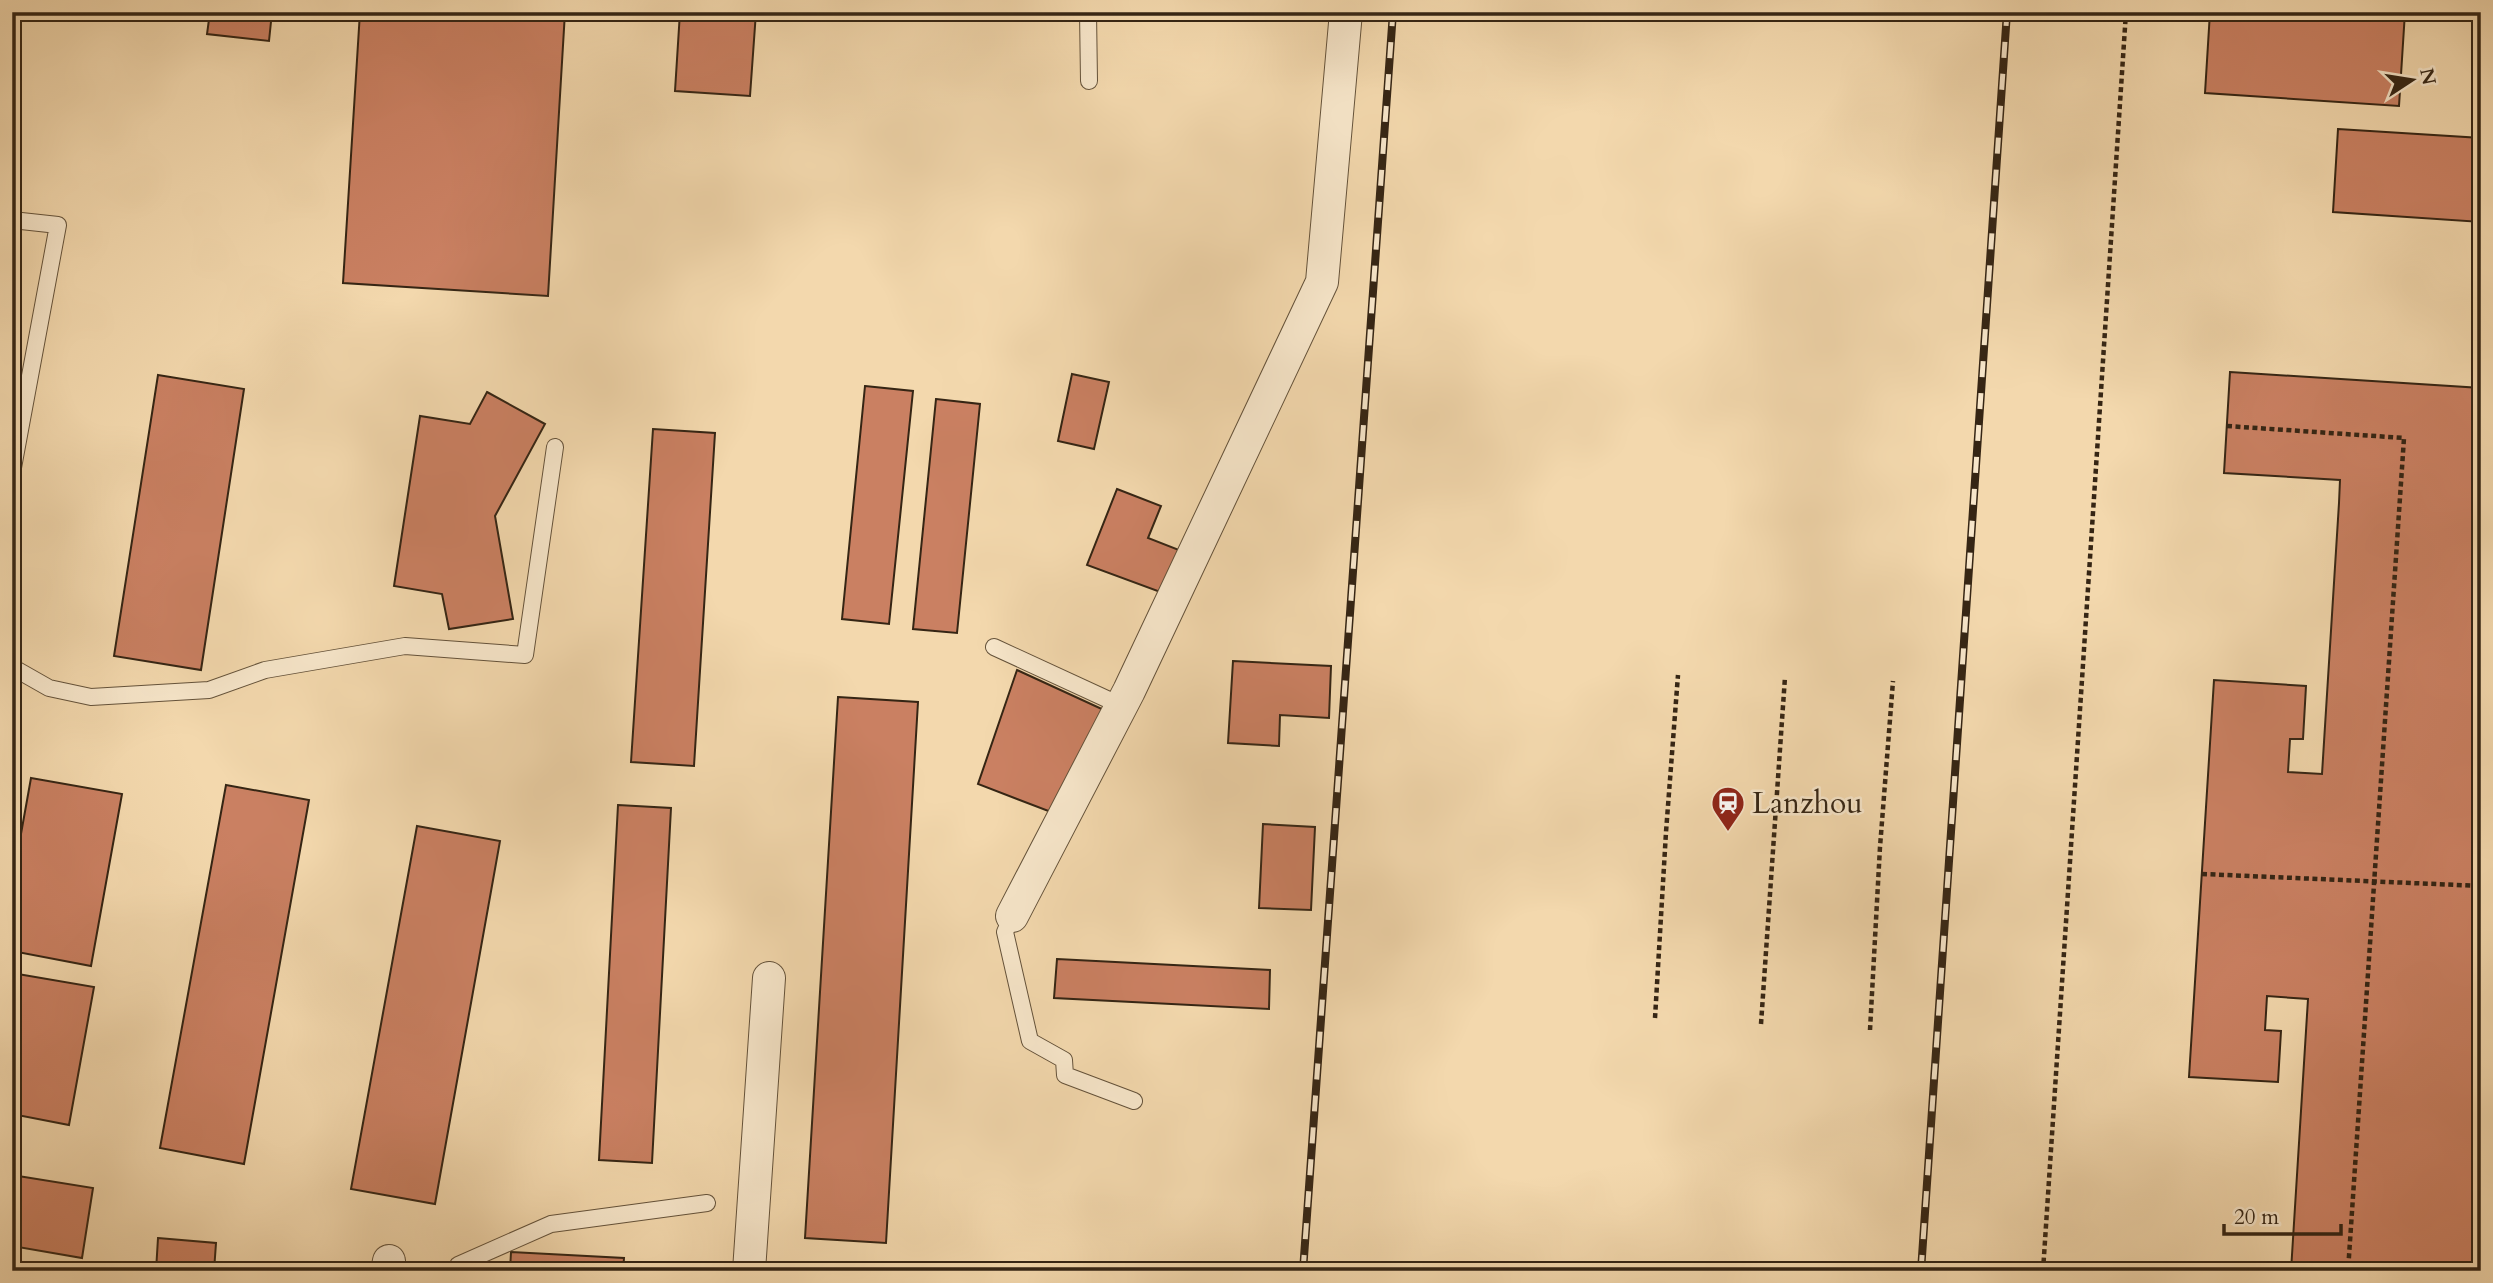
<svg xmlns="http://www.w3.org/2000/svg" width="2493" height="1283" viewBox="0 0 2493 1283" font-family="Cardo,serif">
<rect width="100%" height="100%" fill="#f3d8ad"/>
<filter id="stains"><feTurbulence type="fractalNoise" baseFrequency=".00286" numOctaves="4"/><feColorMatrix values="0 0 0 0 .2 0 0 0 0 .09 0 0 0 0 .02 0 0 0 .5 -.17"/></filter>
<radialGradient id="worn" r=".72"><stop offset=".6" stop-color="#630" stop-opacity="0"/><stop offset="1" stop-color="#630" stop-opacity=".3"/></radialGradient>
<!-- building -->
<g fill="#ca8062" stroke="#352514" stroke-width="2">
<path d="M210,12h62l-3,29 -62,-7z"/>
<path d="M360,12h205l-17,284 -205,-13z"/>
<path d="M680,12h76l-6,84 -75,-5z"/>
<path d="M2210,12h195l-6,94 -194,-13z"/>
<path d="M2338,129l143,9v84l-148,-10z"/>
<path d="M2230,372l251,16v883h-190l17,-272 -41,-3 -2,34 16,1 -3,51 -89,-5 25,-397 92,6 -3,53h-13l-2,33 34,2 17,-271 1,-23 -116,-7z"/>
<path d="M1072,374l37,8 -15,67 -36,-8z"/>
<path d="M158,375l86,14 -43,281 -87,-14z"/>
<path d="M865,386l48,5 -24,233 -47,-5z"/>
<path d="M487,392l58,32 -50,92 18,103 -64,10 -7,-35 -48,-8 26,-170 50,8z"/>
<path d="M936,399l44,5 -23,229 -44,-4z"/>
<path d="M653,429l62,4 -21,333 -63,-4z"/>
<path d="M1117,489l44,17 -13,32 31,12 -16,43 -76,-28z"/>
<path d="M1233,661l98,5 -2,52 -49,-3 -1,31 -51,-3z"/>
<path d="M1017,670l87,40 -53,102 -73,-28z"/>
<path d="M838,697l80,5 -32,541 -81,-5z"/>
<path d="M31,778l91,16 -31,172 -79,-15v-67z"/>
<path d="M226,785l83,15 -65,364 -84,-16z"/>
<path d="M618,805l53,3 -19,355 -53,-3z"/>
<path d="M1263,824l52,3 -4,83 -52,-2z"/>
<path d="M417,826l83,15 -65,363 -84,-15z"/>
<path d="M1057,959l213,11 -1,39 -215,-11z"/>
<path d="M12,973l82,14 -25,138 -57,-11z"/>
<path d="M12,1175l81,13 -11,70 -70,-12z"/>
<path d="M158,1238l58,5 -2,28h-58z"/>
<path d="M511,1252l113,6 -1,13h-113z"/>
</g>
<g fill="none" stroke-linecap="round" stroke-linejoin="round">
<defs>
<g id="lane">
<path d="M1088,12l1,69"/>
<path d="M12,220l46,5 -46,248"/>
<path d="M994,647l128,59"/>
<path d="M12,667l37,21 42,9 118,-7 56,-20 140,-24 120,9 30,-208"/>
<path d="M1012,916l-7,16 25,109 34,19 1,15 69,26"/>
<path d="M456,1271l2,-6 93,-41 156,-21"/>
</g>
<g id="street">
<path d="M1012,916l117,-225 193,-409 24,-270"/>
<path d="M387,1271l2,-10"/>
<path d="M749,1271l20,-293"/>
</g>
</defs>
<!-- lane casing -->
<use href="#lane" stroke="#64523a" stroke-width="18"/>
<!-- street casing -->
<use href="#street" stroke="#64523a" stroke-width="34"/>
<!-- path -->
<g stroke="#352514" stroke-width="4.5" stroke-dasharray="5 3.5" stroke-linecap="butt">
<path d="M2227,426l177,12 -56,833"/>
<path d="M2202,874l279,12"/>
<path d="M1655,1018l11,-186 12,-157"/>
<path d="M1761,1024l24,-347"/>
<path d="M1870,1030l10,-183 13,-166"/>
<path d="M2043,1271l83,-1259"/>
</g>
<!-- lane -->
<use href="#lane" stroke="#f7e6ca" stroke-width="16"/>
<!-- street -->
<use href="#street" stroke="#f7e6ca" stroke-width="32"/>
<defs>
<g id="rail">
<path d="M1303,1271l90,-1259"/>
<path d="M1921,1271l86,-1259"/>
</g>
</defs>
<!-- rail casing -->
<use href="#rail" stroke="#352514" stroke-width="8"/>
<!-- rail -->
<use href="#rail" stroke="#f7e6ca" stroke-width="5" stroke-dasharray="16" stroke-linecap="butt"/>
</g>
<!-- icons -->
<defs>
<symbol id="station-pin" viewBox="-11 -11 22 30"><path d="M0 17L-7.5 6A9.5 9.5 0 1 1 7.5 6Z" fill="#8f2418" stroke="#f7e6ca"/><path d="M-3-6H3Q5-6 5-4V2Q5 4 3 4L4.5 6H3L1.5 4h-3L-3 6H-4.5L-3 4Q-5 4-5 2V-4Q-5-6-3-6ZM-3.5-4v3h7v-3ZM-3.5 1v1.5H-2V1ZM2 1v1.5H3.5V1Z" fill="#fff"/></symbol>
</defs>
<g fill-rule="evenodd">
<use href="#station-pin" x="1709" y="784" width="38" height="52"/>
</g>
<g text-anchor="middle" stroke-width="5" stroke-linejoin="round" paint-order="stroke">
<!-- poi labels -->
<g font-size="30" fill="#352514" stroke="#f7e6ca" text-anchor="start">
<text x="1752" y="813">Lanzhou</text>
</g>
</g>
<!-- margin -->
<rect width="2493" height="1283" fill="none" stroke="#f3d8ad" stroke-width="42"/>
<rect x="14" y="14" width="2465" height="1255" fill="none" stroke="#352514" stroke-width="3.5"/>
<rect x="21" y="21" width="2451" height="1241" fill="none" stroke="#352514" stroke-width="2"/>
<!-- north arrow -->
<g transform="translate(2412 80) rotate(78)" stroke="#f7e6ca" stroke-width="5" paint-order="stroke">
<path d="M0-5L12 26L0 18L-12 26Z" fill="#352514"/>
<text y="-10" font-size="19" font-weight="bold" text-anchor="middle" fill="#352514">N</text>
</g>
<!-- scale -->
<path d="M2224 1224v10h117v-10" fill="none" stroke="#352514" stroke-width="3.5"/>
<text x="2234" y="1224" font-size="21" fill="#352514" stroke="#f7e6ca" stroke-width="5" paint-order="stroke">20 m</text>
<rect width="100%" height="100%" filter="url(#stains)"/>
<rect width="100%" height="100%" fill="url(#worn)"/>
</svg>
